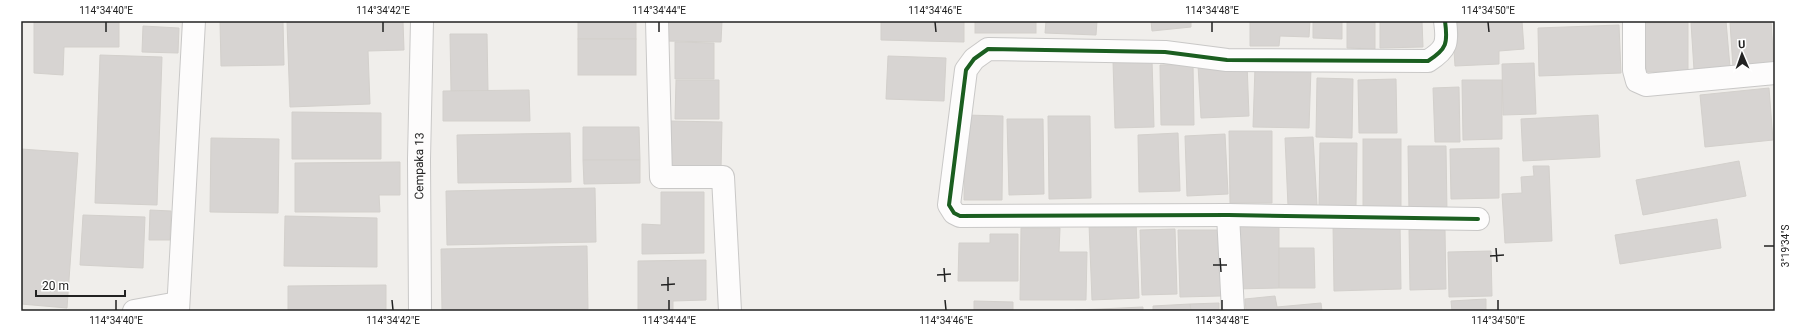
<svg xmlns="http://www.w3.org/2000/svg" width="1796" height="332" viewBox="0 0 1796 332" font-family="Roboto,sans-serif">
<rect width="100%" height="100%" fill="#f0eeeb"/>
<!-- building -->
<g fill="#d7d4d2" stroke="#d3d0cc">
<path d="M34,21h85v26h-55l-1,28 -29,-2z"/>
<path d="M220,21h63l1,44 -63,1z"/>
<path d="M325,21h78l1,29 -36,1 2,53 -80,3 -3,-85z"/>
<rect x="578" y="21" width="58" height="18"/>
<path d="M666,21h56l-1,21 -56,-1z"/>
<path d="M881,21h83v21l-83,-2z"/>
<rect x="975" y="21" width="61" height="12"/>
<path d="M1046,21h51l-1,14 -51,-2z"/>
<path d="M1151,21h40v6l-39,4z"/>
<path d="M1250,21h60l-1,16 -29,-1 -1,10h-29z"/>
<path d="M1313,21h29v18l-29,-1z"/>
<path d="M1347,21h28v28l-28,-1z"/>
<path d="M1380,21h42l1,26 -43,1z"/>
<path d="M1452,21h70l2,28 -25,2v13l-44,2z"/>
<path d="M1726,21l4,46 -36,3 -3,-47z"/>
<path d="M1771,21l3,45 -41,2 -3,-45z"/>
<path d="M1688,22v50h-42l-2,-49z"/>
<path d="M1619,25l2,48 -82,3 -1,-48z"/>
<path d="M143,26l36,2 -1,25 -36,-1z"/>
<path d="M450,34h37l1,57h-37z"/>
<rect x="578" y="39" width="58" height="36"/>
<path d="M675,42l39,1v36h-39z"/>
<path d="M100,55l62,2 -5,148 -62,-2z"/>
<path d="M888,56l58,2 -2,43 -58,-2z"/>
<path d="M1152,60l2,67 -39,1 -2,-67z"/>
<path d="M1247,63l2,53 -48,2 -3,-53z"/>
<path d="M1534,63l2,51 -33,1 -1,-51z"/>
<path d="M1193,64l1,61h-33l-1,-60z"/>
<path d="M1255,67l56,1 -2,60 -56,-1z"/>
<path d="M1317,78l36,1 -1,59 -36,-1z"/>
<path d="M1396,79l1,54h-38l-1,-53z"/>
<path d="M676,80h43v39h-44z"/>
<path d="M1462,80h40v59l-39,1z"/>
<path d="M1459,87l1,55h-25l-2,-54z"/>
<path d="M1769,88l4,52 -68,7 -5,-52z"/>
<path d="M529,90l1,31h-87v-30z"/>
<path d="M292,112l89,1v46h-89z"/>
<path d="M965,115l38,1 -1,84h-38z"/>
<path d="M1598,115l2,42 -77,4 -2,-42z"/>
<path d="M1048,116h42l1,82 -42,1z"/>
<path d="M1007,119h36l1,75 -35,1z"/>
<path d="M669,121l53,1 -1,48h-52z"/>
<path d="M583,127h56l1,33h-57z"/>
<path d="M1229,131h43v72h-42z"/>
<path d="M570,133l1,49 -113,1 -1,-48z"/>
<path d="M1178,133l2,58 -41,1 -1,-57z"/>
<path d="M1225,134l3,60 -41,2 -2,-60z"/>
<path d="M1313,137l4,68 -29,1 -3,-68z"/>
<path d="M211,138l68,1 -1,74 -68,-1z"/>
<rect x="1363" y="139" width="38" height="71"/>
<path d="M1320,143h37l-1,63h-37z"/>
<path d="M1408,146h38l1,67h-38z"/>
<path d="M1499,148v50l-48,1 -1,-50z"/>
<path d="M21,149l57,4 -11,155 -46,-4z"/>
<path d="M583,160h57v23l-56,1z"/>
<path d="M1739,161l7,35 -103,19 -7,-35z"/>
<path d="M400,162v33h-21l1,17h-85v-49z"/>
<path d="M1533,166h16l3,75 -47,2 -3,-49 20,-1 -1,-16 13,-1z"/>
<path d="M595,188l1,54 -149,3 -1,-54z"/>
<path d="M661,192h43v61l-62,1v-30l19,1z"/>
<path d="M150,210l21,1 -1,29h-21z"/>
<path d="M83,215l62,2 -2,51 -63,-3z"/>
<path d="M285,216l92,2v49l-93,-1z"/>
<path d="M1717,219l4,29 -101,16 -5,-29z"/>
<path d="M1136,221l3,77 -47,2 -3,-76z"/>
<path d="M1234,221h45v67l-44,1z"/>
<path d="M1400,223l1,66 -67,2 -1,-67z"/>
<path d="M1021,228h39l-1,24h28l-1,48h-66z"/>
<path d="M1175,229l2,65 -35,1 -2,-65z"/>
<path d="M1178,230h42l1,66 -41,1z"/>
<path d="M1409,230h36l1,59 -36,1z"/>
<path d="M990,234h28v47h-60l1,-38h31z"/>
<path d="M587,246l1,63 -146,2 -1,-62z"/>
<path d="M1279,248h35l1,40h-36z"/>
<path d="M1491,251l1,45 -43,1 -1,-45z"/>
<path d="M706,260v40l-33,1v10h-35v-50z"/>
<path d="M386,285v26h-98v-25z"/>
<path d="M1275,296l2,11 44,-4 1,8h-76l-1,-12z"/>
<path d="M1486,299v12h-34l-1,-10z"/>
<path d="M974,301l39,1v9h-39z"/>
<path d="M1219,303v8h-28l-1,-7z"/>
<path d="M1190,304l1,7h-38v-5z"/>
<path d="M1143,307v4h-43v-2z"/>
<path d="M1100,309v2h-25v-1z"/>
</g>
<g fill="none" stroke-linecap="round" stroke-linejoin="round">
<defs>
<g id="minor">
<path d="M657,21l4,156h62l7,134"/>
<path d="M1445,21c3,22 2,28 -17,40l-201,-1 -62,-8 -177,-3 -14,10 -8,11 -17,135 5,8 6,3 268,-1 250,4"/>
<path d="M1634,21v49l3,11 9,4 129,-12"/>
<path d="M1228,215l5,96"/>
<path d="M134,311l44,-8"/>
<path d="M178,311l16,-290"/>
<path id="s1" d="M420,311l-1,-152 3,-138"/>
</g>
</defs>
<!-- minor casing -->
<use href="#minor" stroke="#c9c8c7" stroke-width="24"/>
<!-- minor -->
<use href="#minor" stroke="#fdfcfc" stroke-width="22"/>
<defs>
<path id="cycleway" d="M1445,21c3,22 2,28 -17,40l-201,-1 -62,-8 -177,-3 -14,10 -8,11 -17,135 5,8 6,3 268,-1 250,4"/>
</defs>
<!-- cycleway casing -->
<use href="#cycleway" stroke="#fff" stroke-width="6"/>
<!-- cycleway -->
<use href="#cycleway" stroke="#1b5e20" stroke-width="4"/>
</g>
<!-- ticks -->
<path fill="none" stroke="#222" stroke-width="1.5" d="M106,22v10M383,22v10M659,22v10M935,22l1,10M1212,22v10M1488,22l1,10M1764,246h10M1496,248l1,14M1490,256l14,-1M1220,258l1,14M1213,265h14M944,268l1,14M937,275l14,-1M668,277v14M661,285l14,-1M116,300v10M392,300l1,10M669,300v10M945,300l1,10M1222,300v10M1498,300v10"/>
<g text-anchor="middle" stroke-width="3" stroke-linejoin="round" paint-order="stroke">
<!-- street labels -->
<g font-size="12" fill="#222" stroke="#fff">
<text dy="4" stroke="none"><textPath href="#s1" startOffset="145">Cempaka 13</textPath></text>
</g>
</g>
<!-- border -->
<rect width="1796" height="332" fill="none" stroke="#ffffff" stroke-width="44"/>
<!-- north arrow -->
<g transform="translate(1742 54) rotate(358)" stroke="#ffffff" stroke-width="3" paint-order="stroke">
<path d="M0-3L7 15L0 10L-7 15Z" fill="#222222"/>
<text y="-6" font-size="11" font-weight="bold" text-anchor="middle" fill="#222222">U</text>
</g>
<!-- scale -->
<path d="M36 290v6h89v-6" fill="none" stroke="#222222" stroke-width="2"/>
<text x="42" y="290" font-size="12" fill="#222222" stroke="#ffffff" stroke-width="3" paint-order="stroke">20 m</text>
<rect x="22" y="22" width="1752" height="288" fill="none" stroke="#222" stroke-width="1.5"/>
<g font-size="10" text-anchor="middle" fill="#222">
<text x="106" y="14">114°34'40"E</text>
<text x="383" y="14">114°34'42"E</text>
<text x="659" y="14">114°34'44"E</text>
<text x="935" y="14">114°34'46"E</text>
<text x="1212" y="14">114°34'48"E</text>
<text x="1488" y="14">114°34'50"E</text>
<text transform="translate(1785 246) rotate(-90)" y="4">3°19'34"S</text>
<text x="116" y="324">114°34'40"E</text>
<text x="393" y="324">114°34'42"E</text>
<text x="669" y="324">114°34'44"E</text>
<text x="946" y="324">114°34'46"E</text>
<text x="1222" y="324">114°34'48"E</text>
<text x="1498" y="324">114°34'50"E</text>
</g>
</svg>
